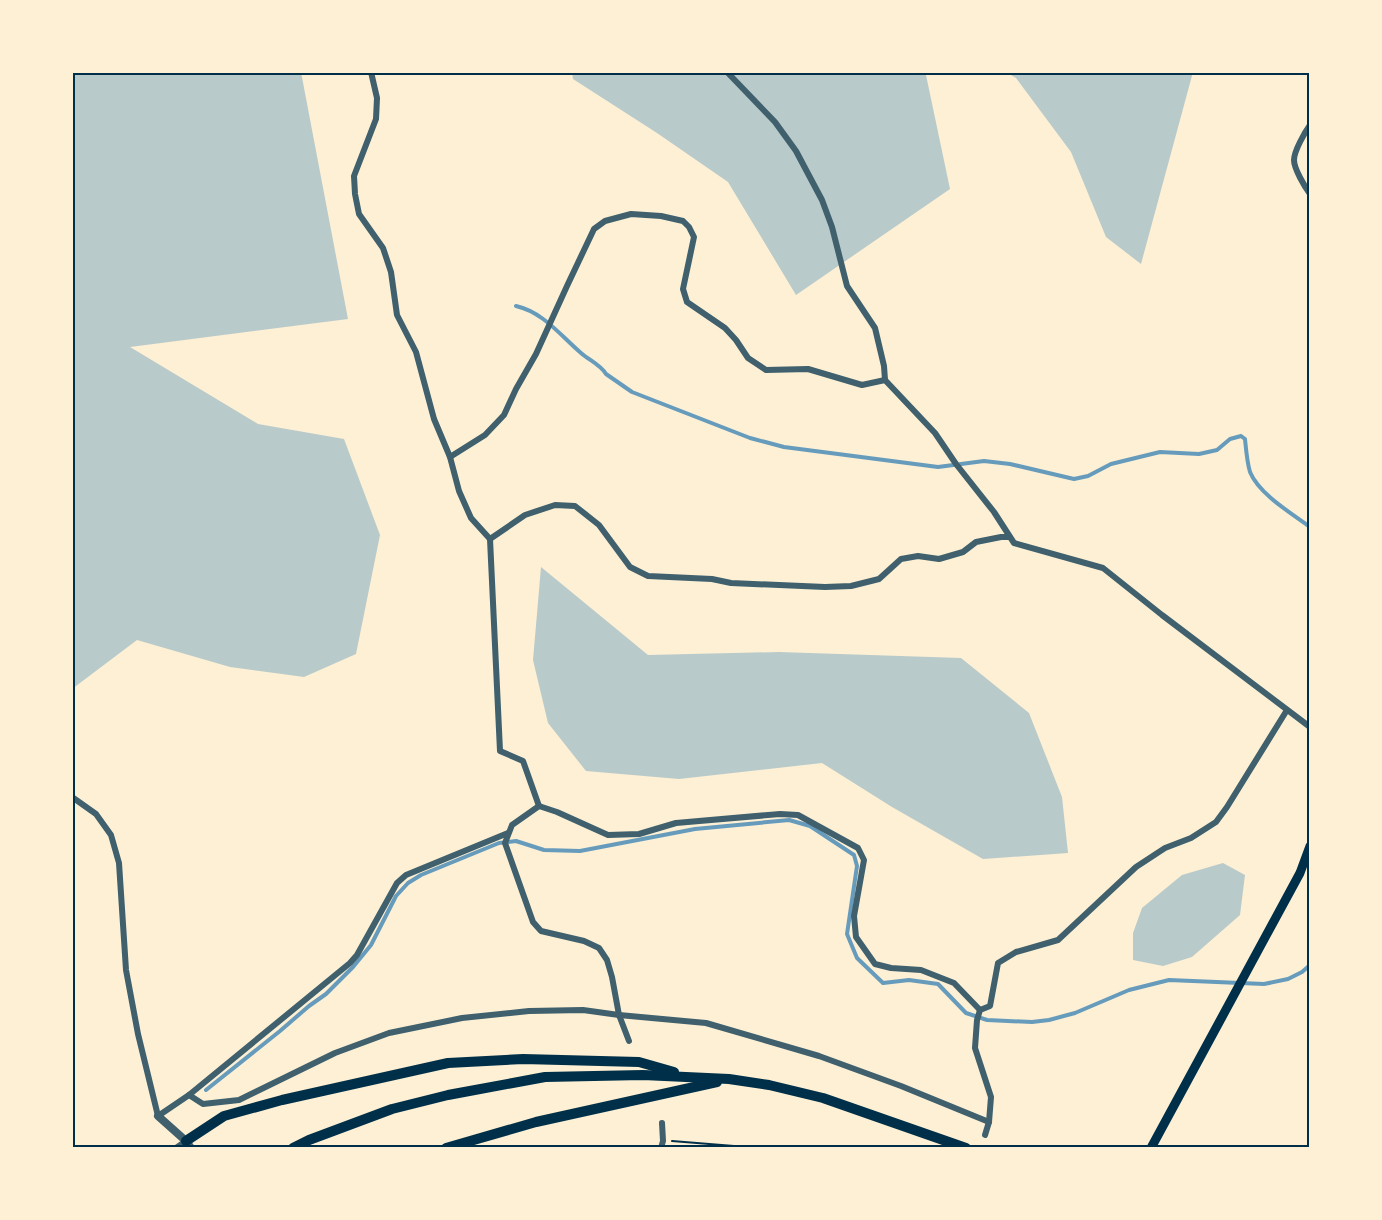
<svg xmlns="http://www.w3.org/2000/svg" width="1382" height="1220" viewBox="0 0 1382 1220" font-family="Figtree,sans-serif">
<rect width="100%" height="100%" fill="#fdf0d5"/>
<!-- green -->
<g fill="#b9caca">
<path d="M72,72h229l47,247 -218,28 128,77 86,15 36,96 -24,119 -52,23 -74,-10 -93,-27 -65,49z"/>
<path d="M572,72h357l-3,3 24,114 -154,106 -68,-113 -71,-49 -84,-54z"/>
<path d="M1006,72h187l-52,192 -35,-27 -35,-85 -55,-74z"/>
<path d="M541,567l107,88 131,-3 182,6 68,55 33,84 6,56 -85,6 -91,-52 -70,-44 -143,16 -93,-8 -38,-48 -15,-63z"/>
<path d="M1223,863l22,12 -5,40 -48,42 -29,9 -30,-6v-27l9,-25 40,-33z"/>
</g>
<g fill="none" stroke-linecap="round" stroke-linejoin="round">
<!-- stream -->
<g stroke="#669bbc" stroke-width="4">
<path d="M516,306c27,6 45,30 65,47 8,7 20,12 25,21l26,18 118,46 34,9 154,20 46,-6 26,3 64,15 14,-3 23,-12 49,-12 39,2 18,-4 13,-11 11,-3 4,3c1,10 2,23 5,33 9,22 41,41 60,55"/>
<path d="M206,1090l74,-59 29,-25 17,-12 27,-27 18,-22 25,-49 12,-13 13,-8 78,-32 17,-2 28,9 36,1 115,-22 94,-9 21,6 44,29 3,11 -10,68 10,24 26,25 26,-3 29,4 28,29 21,7 45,2 17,-2 26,-7 54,-23 40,-10 95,4 24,-5 14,-7 8,-7"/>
</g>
<!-- path -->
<path stroke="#003049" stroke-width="2" d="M672,1141l62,5 5,2"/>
<!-- minor -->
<g stroke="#3f606c" stroke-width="6">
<path d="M371,72l6,26 -1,21 -22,57 1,18 4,20 24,34 8,24 6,43 19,37 18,67 16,38 9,34 12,27 19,21 10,212 23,10 16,45"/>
<path d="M727,72l48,50 21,29 26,49 10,27 15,59 28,42 9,38 1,14 50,53 21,31 38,48 20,31 89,25 59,47 148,112"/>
<path d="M1310,125c-5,7 -16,26 -16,35 0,9 11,27 16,34"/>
<path d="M450,457l35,-22 19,-20 12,-26 20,-35 31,-68 27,-57 11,-8 26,-7 30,2 22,5 6,6 5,10 -11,52 4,13 38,26 11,12 12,18 18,12 42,-1 54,16 23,-5"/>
<path d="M490,539l35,-24 30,-10 20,1 24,19 31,42 18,9 64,3 19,4 94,4 26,-1 28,-7 22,-20 17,-3 21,3 24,-7 13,-10 25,-5h8"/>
<path d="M72,797l24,17 15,21 8,28 7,107 12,64 20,82 31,-21 161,-132 7,-8 40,-72 9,-8 102,-42"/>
<path d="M539,806l18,6 51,23 31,-1 37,-11 104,-9 18,1 60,33 6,12 -10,56 2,21 19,27 16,4 30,2 33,13 26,27"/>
<path d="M539,806l-27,19 -7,18 28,79 8,9 43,10 15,7 8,12 5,17 7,38 10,26"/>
<path d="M189,1095l14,9 36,-4 96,-47 54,-20 73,-15 67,-7 54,-1 36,5 87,8 113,33 82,30 88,36"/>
<path d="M985,1135l4,-13 2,-25 -16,-49 2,-28 3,-10 10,-4 8,-43 18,-11 42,-12 78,-73 29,-19 26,-10 25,-16 11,-15 60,-97"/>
<path d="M176,1148l10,-7"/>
<path d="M661,1148l2,-7 -1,-18"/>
</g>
<!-- tertiary -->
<path stroke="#3f606c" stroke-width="8" d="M158,1116l28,25 5,7"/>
<!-- secondary -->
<path stroke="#003049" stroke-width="9" d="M1151,1148l149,-275 10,-27"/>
<!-- trunk -->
<g stroke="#003049" stroke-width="10">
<path d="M186,1141l38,-25 58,-16 166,-37 75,-4 116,3 35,10"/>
<path d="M293,1148l16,-8 83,-31 56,-14 97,-18 98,-2 86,4 40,6 54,13 143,50"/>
<path d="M446,1148l90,-26 181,-40"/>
</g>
</g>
<!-- border -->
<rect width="1382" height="1220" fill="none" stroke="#fdf0d5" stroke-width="147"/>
<rect x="74" y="74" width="1234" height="1072" fill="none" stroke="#003049" stroke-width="2"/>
</svg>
